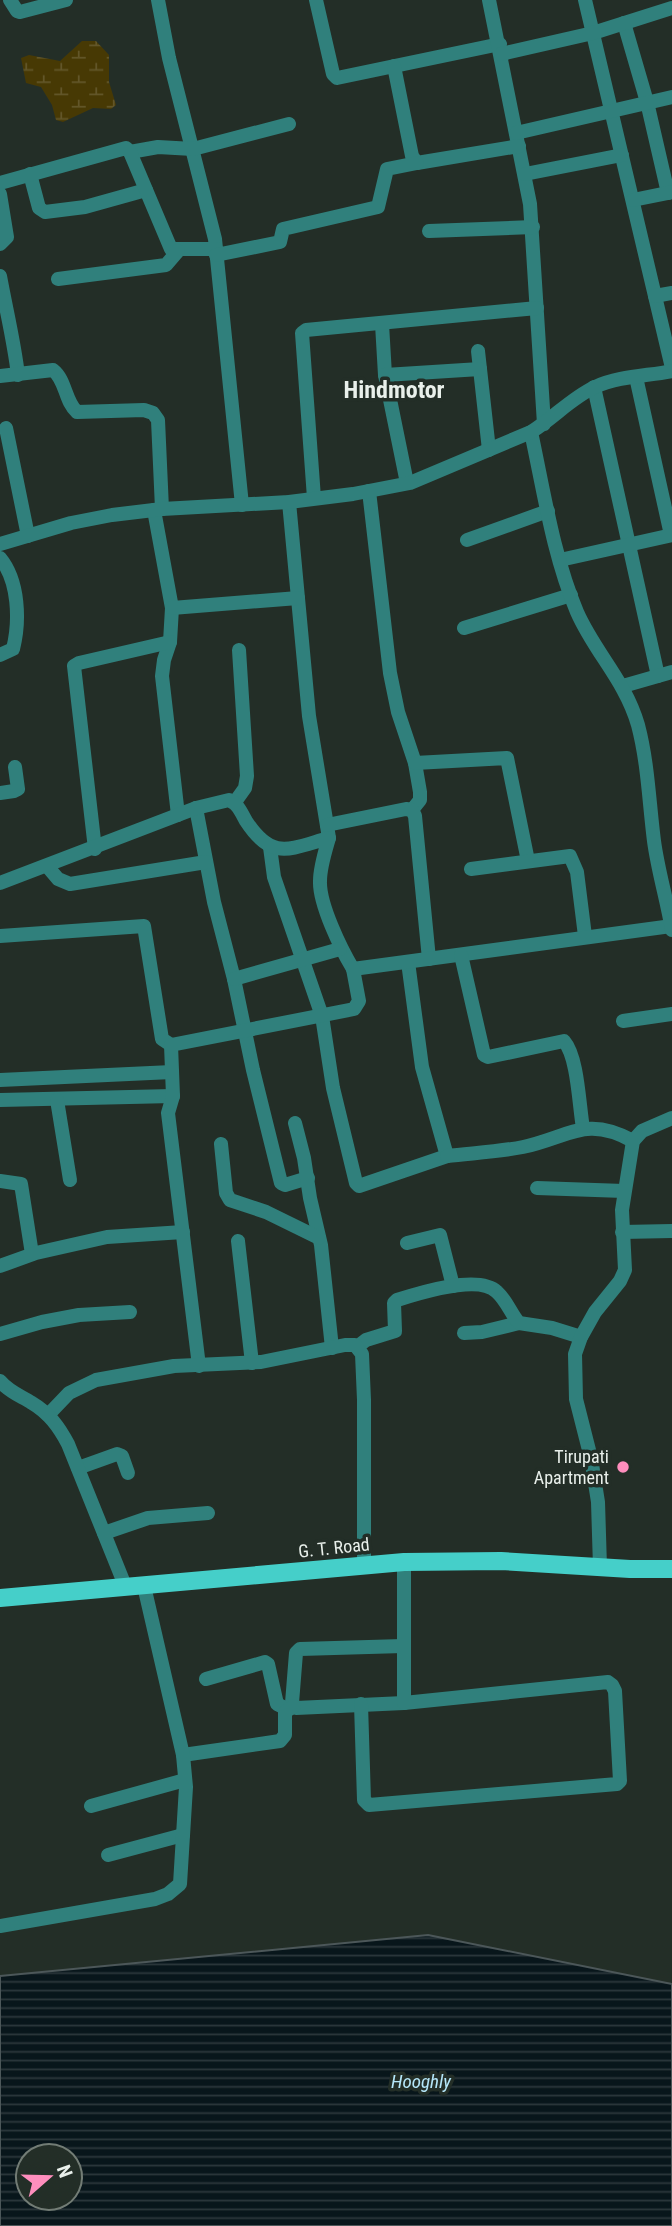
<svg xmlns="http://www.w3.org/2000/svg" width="672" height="2226" viewBox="0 0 672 2226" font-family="'Roboto Condensed',sans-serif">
<defs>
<pattern id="wetland-marsh" width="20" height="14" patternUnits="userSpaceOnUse" patternTransform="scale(1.75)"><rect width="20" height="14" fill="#473904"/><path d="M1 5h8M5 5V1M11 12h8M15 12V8" fill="none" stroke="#625629"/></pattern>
<pattern id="water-rules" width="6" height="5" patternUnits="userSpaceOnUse" patternTransform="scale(1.75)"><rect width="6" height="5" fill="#08161b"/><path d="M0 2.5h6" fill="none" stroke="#2c383c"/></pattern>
</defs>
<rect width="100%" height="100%" fill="#232e27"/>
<!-- wetland -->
<path fill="url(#wetland-marsh)" d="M82,41h14l13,14v27l7,23 -5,4 -18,-1 -30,14 -7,-2 -4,-15 -11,-18 -15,-4 -5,-25 8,-3 31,6z"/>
<!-- water -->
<path fill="url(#water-rules)" stroke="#4c5759" stroke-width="2" fill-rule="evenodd" d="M428,1935l244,49v242h-672v-250zM28,2156h42v42h-42z"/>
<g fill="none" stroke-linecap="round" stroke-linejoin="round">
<!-- minor -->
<g stroke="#30807c" stroke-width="14">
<path d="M10,0l7,11 3,1 46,-12"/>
<path d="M158,0l11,58 46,181 27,266"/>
<path d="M316,0l17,74 4,4 163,-34"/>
<path d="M489,0l41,204 14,220"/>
<path d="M585,0l87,368"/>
<path d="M624,23l23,79 21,91"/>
<path d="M501,54l92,-21 79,-25"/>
<path d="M394,66l18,90 5,7 102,-17"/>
<path d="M516,133l156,-36"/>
<path d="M130,152l28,-5 35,2 96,-25"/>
<path d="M30,174l9,34 6,4 40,-5 61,-17"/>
<path d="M525,174l97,-19"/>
<path d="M0,183l126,-35 4,4 41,97h45"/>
<path d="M0,194l7,43 -7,7"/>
<path d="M633,200l39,-8"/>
<path d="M429,231l104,-4"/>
<path d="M216,255l64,-13 3,-13 95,-22 9,-38 30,-6"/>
<path d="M0,276c6,33 14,65 18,99"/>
<path d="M58,279l108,-14 12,-14"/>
<path d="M655,296l17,-3"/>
<path d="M382,324l3,51 22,108"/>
<path d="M478,351l11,99"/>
<path d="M385,375l95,-6"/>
<path d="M0,376l53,-6c13,10 12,32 24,42l67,-2 9,3 5,7 4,89"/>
<path d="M636,377l35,158"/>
<path d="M594,387l64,289"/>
<path d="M6,428l22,108"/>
<path d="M369,491l21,182 8,39 17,51 5,29v8l-8,10"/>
<path d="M314,498l-12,-165 4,-3 231,-22"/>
<path d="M289,502l20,214 20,122"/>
<path d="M154,510l18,98 -2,34 -6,18 -2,16 16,139"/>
<path d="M467,540l81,-29"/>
<path d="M0,558c19,23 20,63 13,91l-13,6"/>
<path d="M560,560l112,-25"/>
<path d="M172,608l126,-10"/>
<path d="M464,628l107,-33"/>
<path d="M623,686l49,-14"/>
<path d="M415,763l92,-5 21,103"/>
<path d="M0,793l14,-2 4,-2 -3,-22"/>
<path d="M235,802l10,-14 2,-12 -8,-126"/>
<path d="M196,808l18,94 20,77 19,91 28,113 4,2 23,-7"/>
<path d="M327,825l79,-16 6,1 3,6 14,143"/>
<path d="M270,847l4,30 48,139 11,72 23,95 3,3 88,-30 -25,-89 -14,-105"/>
<path d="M95,849l-21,-183 5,-3 91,-21"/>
<path d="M47,866l11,13 12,5 136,-22"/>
<path d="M471,869l99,-13 7,16 8,64"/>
<path d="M0,883l196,-75 33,-8c9,4 12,12 17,21 26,40 43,28 83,17 -4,14 -9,29 -9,43 -1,23 21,68 33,88l319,-43"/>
<path d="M0,936l144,-10 18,113 9,6"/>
<path d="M461,955l23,100 4,2 76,-16c14,16 15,65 19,87"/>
<path d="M234,979l106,-30"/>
<path d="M623,1021l49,-7"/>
<path d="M0,1080l172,-8"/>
<path d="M0,1100l173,-4"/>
<path d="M57,1100l13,80"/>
<path d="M295,1123l9,35 6,40 11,47 11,103"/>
<path d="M221,1144l5,49 4,7 36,12 53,26"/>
<path d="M447,1156c25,-3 51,-4 76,-9 46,-10 63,-32 110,-6"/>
<path d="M0,1181l21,3 11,70"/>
<path d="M537,1188l87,3"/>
<path d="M622,1232l50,-1"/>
<path d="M238,1241l14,122"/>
<path d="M407,1243l33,-8 13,51"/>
<path d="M0,1266l36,-13 71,-16 76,-5"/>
<path d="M464,1333l18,-1 37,-9"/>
<path d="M0,1334l42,-12 37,-7 51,-3"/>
<path d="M357,1347l9,-7 29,-9 -1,-28 3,-3c22,-7 82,-26 100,-8 10,9 14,22 22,31l33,5 29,9"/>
<path d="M199,1366l-31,-253 5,-17 -2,-51 183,-36 5,-8 -6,-32"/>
<path d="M48,1415l21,-22 27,-13 78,-14 87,-4 84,-17h10l7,9 2,46v166"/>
<path d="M78,1468l39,-14 5,2 6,17"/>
<path d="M104,1533l44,-15 60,-5"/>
<path d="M403,1646l-103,3 -4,4 -4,50 4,5 108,-5"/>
<path d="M206,1679l59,-17 3,2 9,40 10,5"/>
<path d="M361,1704l3,96 5,5 248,-21 3,-3 -5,-90 -3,-6 -4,-3 -204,21v-141"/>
<path d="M183,1755l97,-14 5,-6v-23l9,-6"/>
<path d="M91,1806l94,-26"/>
<path d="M108,1855l75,-20"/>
<path d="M0,1926l155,-27 13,-5 12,-10 6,-97 -3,-32 -39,-169"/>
</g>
<!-- tertiary -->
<g stroke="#30807c" stroke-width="14">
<path d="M531,432c13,60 22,123 46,180 18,41 48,68 61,113 10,38 11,77 16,116 4,30 13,59 18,89"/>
<path d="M0,544l71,-21 41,-8 50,-6 127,-7 64,-8 57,-11 121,-51c23,-14 40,-34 64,-45 24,-11 52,-11 77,-16"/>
<path d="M0,1381c9,11 21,15 32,22 17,10 27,24 36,41l58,144"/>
<path d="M600,1567l-2,-65 -7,-44 -15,-59 -1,-45 6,-17 14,-25 25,-31 5,-11 -3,-60 11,-69 9,-10 30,-13"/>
</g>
<!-- primary -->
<path stroke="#45cfc9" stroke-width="18" d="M0,1598l404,-36 97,-1 129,8h42"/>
</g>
<!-- markers -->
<circle fill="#fe8ebd" stroke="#232e27" stroke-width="2.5" cx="623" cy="1467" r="7"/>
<g text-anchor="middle" stroke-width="7" stroke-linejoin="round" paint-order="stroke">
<!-- poi labels -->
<g font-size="18" fill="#e9f0eb" stroke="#232e27" text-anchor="end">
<text x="609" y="1463">Tirupati<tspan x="609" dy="21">Apartment</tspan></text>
</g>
<!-- street labels -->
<g font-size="18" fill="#e9f0eb" stroke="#232e27">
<text transform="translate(334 1548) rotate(-6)" y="6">G. T. Road</text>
</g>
<!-- water labels -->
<g font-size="19" font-style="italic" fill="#b5e7f9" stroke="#232e27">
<text x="421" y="2088">Hooghly</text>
</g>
<!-- district labels -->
<g font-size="24" font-weight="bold" fill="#e9f0eb" stroke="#232e27">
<text x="394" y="398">Hindmotor</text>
</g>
</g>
<!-- north arrow -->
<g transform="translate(49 2177) rotate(70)"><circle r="33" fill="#232e27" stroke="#727c75" stroke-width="2"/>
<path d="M0-5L12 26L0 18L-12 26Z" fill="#fe8ebd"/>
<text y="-10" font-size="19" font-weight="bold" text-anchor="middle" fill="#e9f0eb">N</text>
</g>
</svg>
